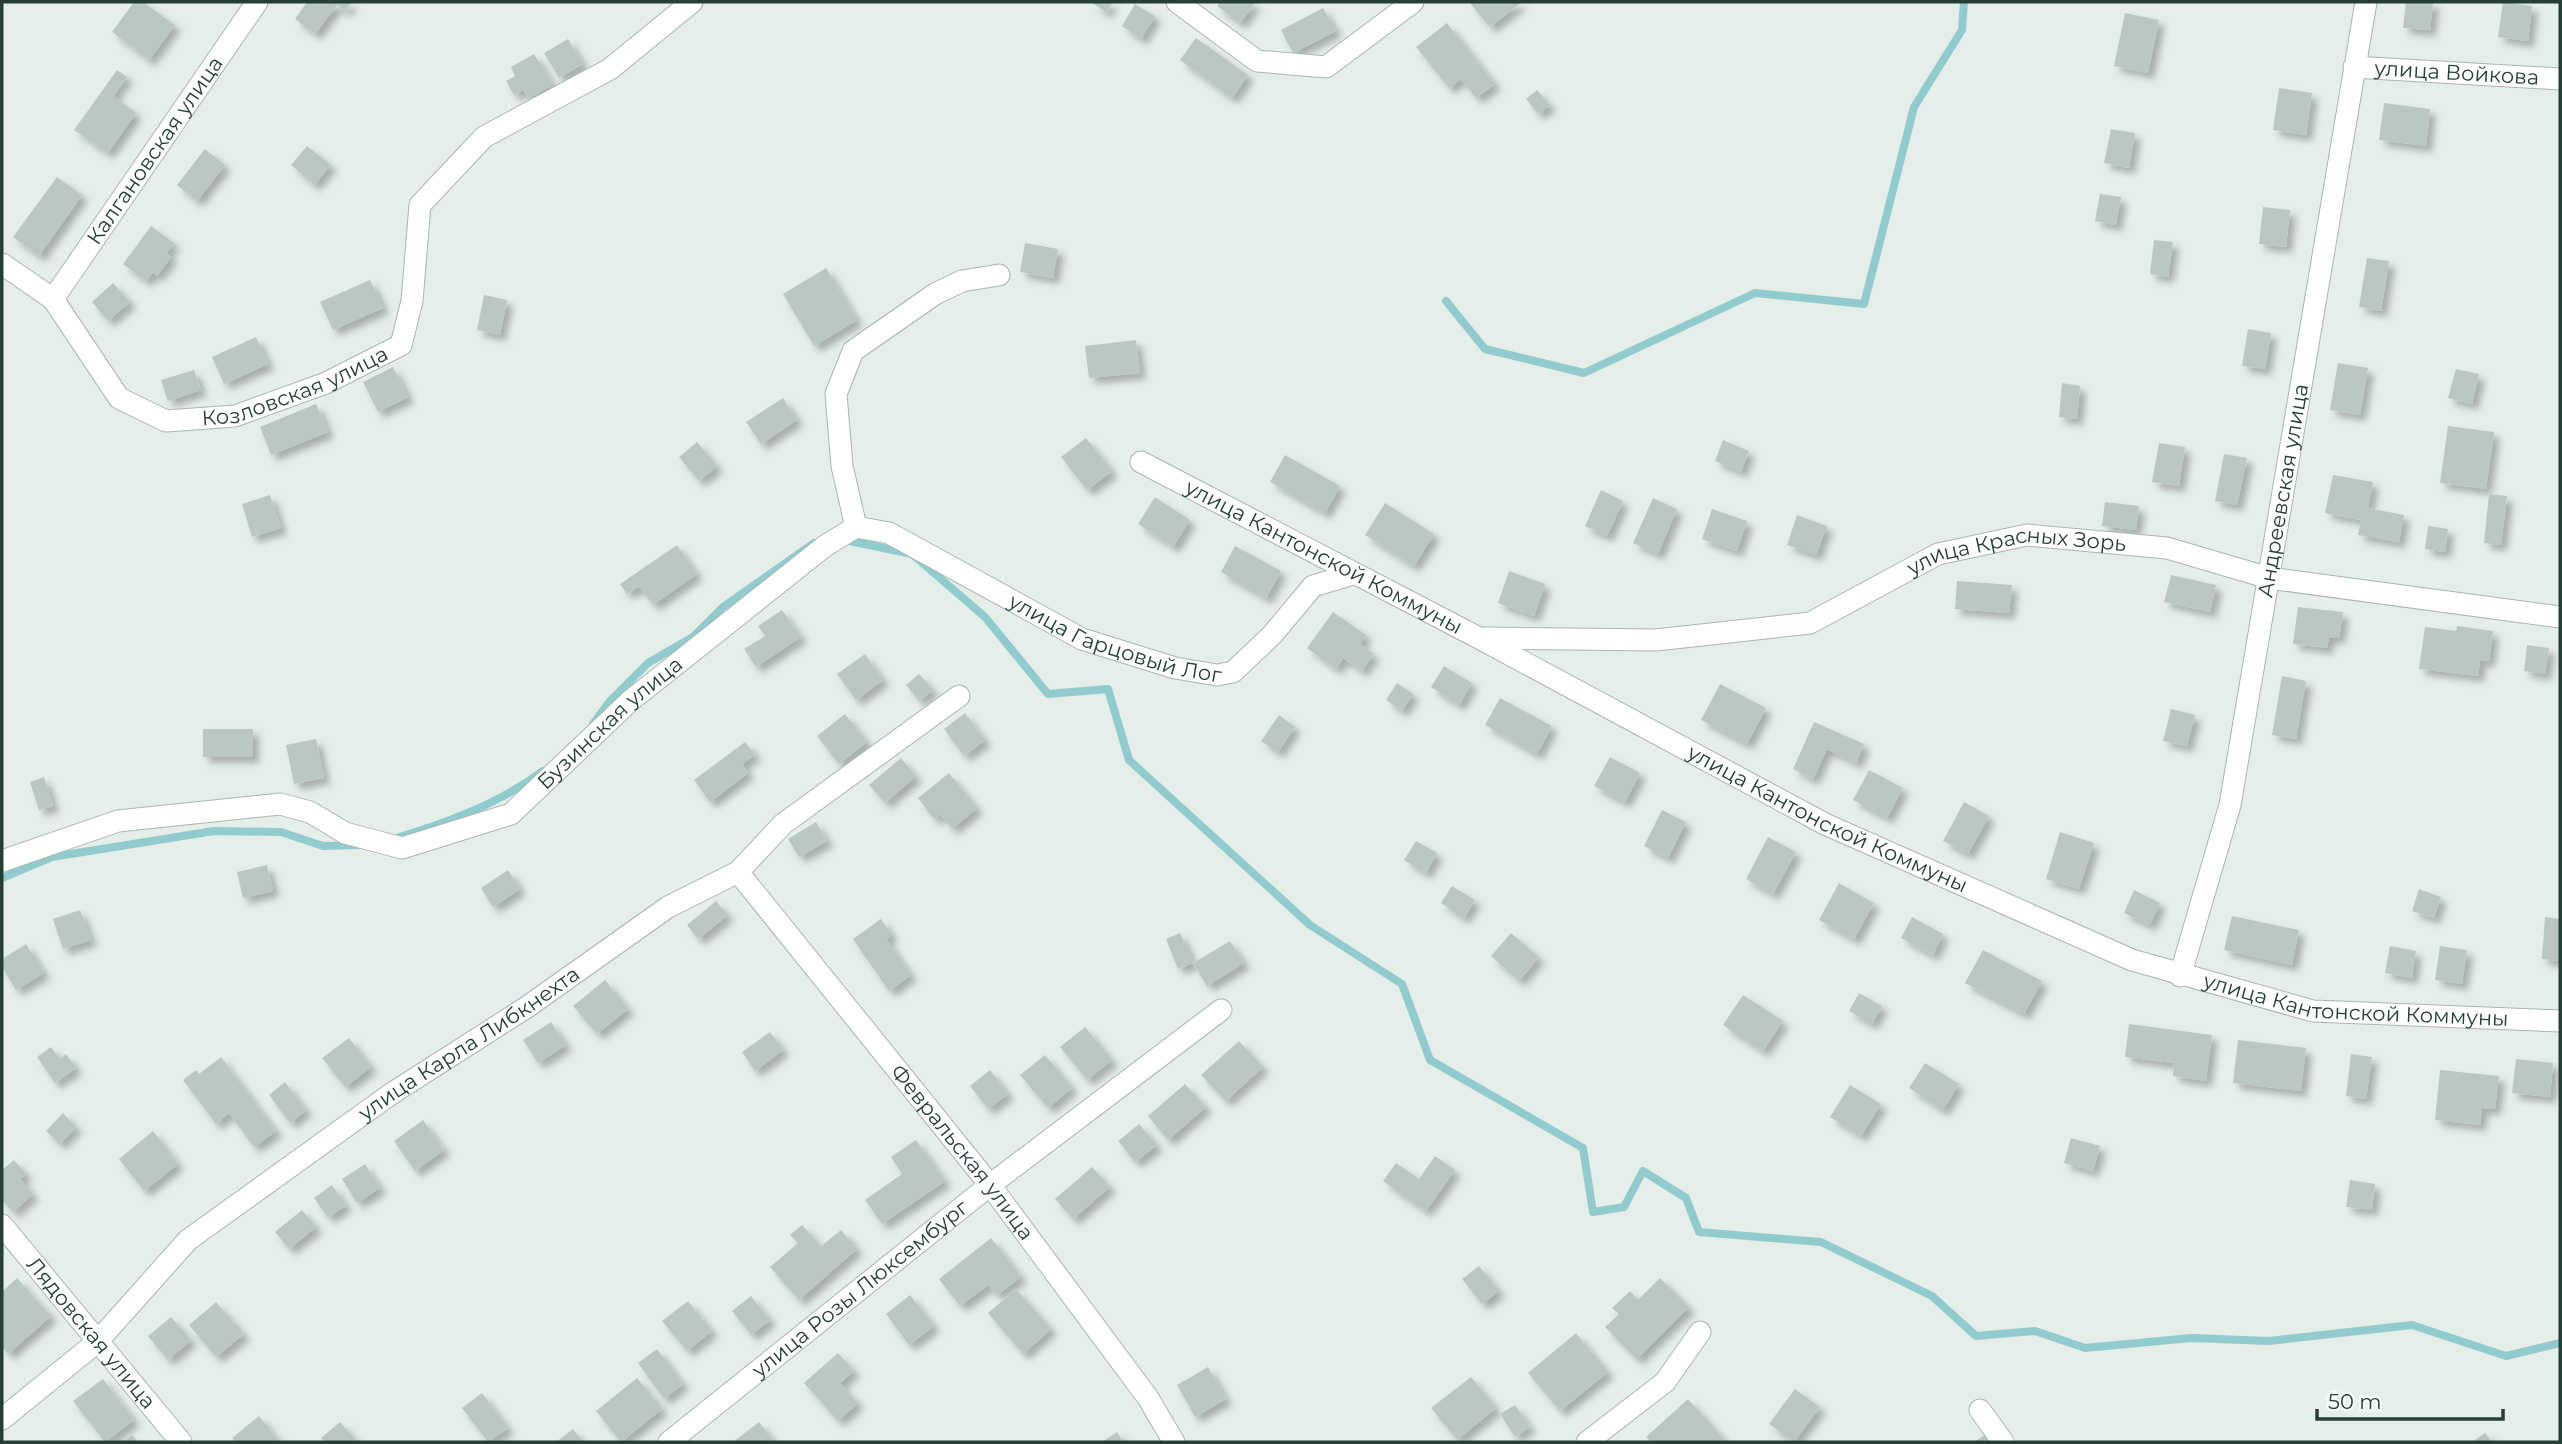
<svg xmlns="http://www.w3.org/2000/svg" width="2562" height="1444" viewBox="0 0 2562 1444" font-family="Montserrat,sans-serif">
<defs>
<filter id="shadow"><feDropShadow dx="6" dy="6" stdDeviation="3.5" flood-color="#0004"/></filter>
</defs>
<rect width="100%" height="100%" fill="#e6eee9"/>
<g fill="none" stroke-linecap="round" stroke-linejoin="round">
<!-- stream -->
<g stroke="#92cbce" stroke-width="8">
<path d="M1446,301l39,48 99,24 171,-80 109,11 50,-197 48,-77 2,-28"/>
<path d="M845,540l67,14 73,63 63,77 60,-5 21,71 181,165 92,59 28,76 153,88 10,64 31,-5 19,-36 43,27 13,34 122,10 111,54 44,40 59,-5 50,17 106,-10 78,3 143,-16 94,31 54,-13"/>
<path d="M593,724l18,-24 37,-37 45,-26 30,-30 91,-64"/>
<path d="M390,840c54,-16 107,-35 153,-69"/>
<path d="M2,878l50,-21 162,-26 67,1 42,14 37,-1"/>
</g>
</g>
<!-- building -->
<g fill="#bbc8c2" filter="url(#shadow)">
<path d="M134,2h9l32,23 -26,35 -37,-28z"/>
<path d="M307,2h45l-7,9 -8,-6 -22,29 -20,-15z"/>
<path d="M1091,2h22l-7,10z"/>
<path d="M1220,2h36l-16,21 -23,-17z"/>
<path d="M1469,2h53l-32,25z"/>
<path d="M2406,2h27l-3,28 -27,-2z"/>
<path d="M2503,2l29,4 -4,35 -30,-4z"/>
<path d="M1135,4l20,12 -14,23 -19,-13z"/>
<path d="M1323,8l13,23 -43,22 -12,-23z"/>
<path d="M2125,13l34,7 -11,53 -34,-7z"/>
<path d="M1447,23l48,61 -19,14 -15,-19 -12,9 -33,-41z"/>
<path d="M1196,38l52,37 -16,23 -52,-38z"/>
<path d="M568,39l15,25 -24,14 -15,-25z"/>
<path d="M534,54l19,31 -24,13 -6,-8 -9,5 -8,-14 9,-5 -4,-9z"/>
<path d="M117,70l10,7 -14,19 23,17 -28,40 -34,-23z"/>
<path d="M2279,88l33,5 -6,42 -33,-5z"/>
<path d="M1537,90l13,15 -12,9 -12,-15z"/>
<path d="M2384,103l46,6 -4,37 -47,-6z"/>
<path d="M2111,129l24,4 -6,35 -25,-5z"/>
<path d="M307,146l24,19 -17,20 -23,-20z"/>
<path d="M205,149l20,16 -28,36 -20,-16z"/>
<path d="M57,177l25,18 -43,61 -26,-19z"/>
<path d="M2100,194l21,3 -5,28 -21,-4z"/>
<path d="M2263,207l27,3 -4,37 -27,-3z"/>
<path d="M151,226l23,17 -7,10 4,4 -14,19 -4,-4 -7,9 -23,-17z"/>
<path d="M2154,240l19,2 -5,35 -18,-3z"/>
<path d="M1025,243l33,6 -5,29 -33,-6z"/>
<path d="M2367,258l22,3 -8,50 -22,-4z"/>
<path d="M826,268l31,52 -43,26 -31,-52z"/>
<path d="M370,280l13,28 -50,22 -13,-28z"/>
<path d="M113,283l17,19 -22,19 -16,-19z"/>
<path d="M484,295l23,5 -7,35 -23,-5z"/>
<path d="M2248,329l23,4 -6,36 -23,-3z"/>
<path d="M256,337l12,27 -44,20 -12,-27z"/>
<path d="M1136,340l4,33 -51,5 -4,-32z"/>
<path d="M2338,363l30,5 -8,47 -30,-5z"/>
<path d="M393,367l15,30 -30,15 -15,-30z"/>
<path d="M2456,369l23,5 -7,30 -24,-6z"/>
<path d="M194,370l7,20 -33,11 -7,-21z"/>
<path d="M2062,383l18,3 -3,33 -18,-2z"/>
<path d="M783,398l14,22 -36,24 -15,-22z"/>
<path d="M316,404l12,28 -57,23 -11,-28z"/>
<path d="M2448,426l46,6 -8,57 -46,-6z"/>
<path d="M1086,438l26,33 -25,19 -26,-33z"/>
<path d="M1723,440l26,11 -8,21 -26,-11z"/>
<path d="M697,442l20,24 -18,15 -20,-24z"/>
<path d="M2159,443l26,4 -6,39 -27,-4z"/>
<path d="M2224,454l23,4 -10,47 -22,-4z"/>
<path d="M1285,455l55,31 -15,27 -55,-31z"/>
<path d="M2333,475l40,7 -5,26 36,7 -5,27 -41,-7 3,-15 -36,-7z"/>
<path d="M1601,490l22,11 -16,35 -22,-10z"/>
<path d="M2489,494l18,2 -6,49 -17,-2z"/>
<path d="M270,495l11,33 -29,9 -10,-33z"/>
<path d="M1155,497l35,23 -17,27 -35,-23z"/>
<path d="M1653,498l24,11 -19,45 -25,-11z"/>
<path d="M2105,502l34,4 -3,24 -34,-4z"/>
<path d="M1385,503l49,31 -20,32 -49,-31z"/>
<path d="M1712,509l35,12 -10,30 -35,-12z"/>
<path d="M1797,515l30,11 -11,29 -29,-10z"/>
<path d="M2428,526l20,3 -3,23 -20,-3z"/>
<path d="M677,545l20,29 -44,31 -14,-19 -12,8 -7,-10z"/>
<path d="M1235,546l46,25 -15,27 -45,-26z"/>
<path d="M1509,571l36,13 -11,32 -36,-13z"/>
<path d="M2171,575l45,10 -6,27 -46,-10z"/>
<path d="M1957,581l55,4 -3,28 -54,-4z"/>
<path d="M2298,607l45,5 -4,26 -10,-1 -2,11 -34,-4z"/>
<path d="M782,610l19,27 -45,30 -12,-18 21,-13 -7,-10z"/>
<path d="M1333,612l33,23 -6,9 14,10 -12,17 -19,-13 -7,11 -29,-21z"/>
<path d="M2457,626l36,5 -4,30 -9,-1 -2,16 -59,-7 6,-42 31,4z"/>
<path d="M2527,645l22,3 -4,26 -21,-3z"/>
<path d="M865,654l18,26 -27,20 -19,-26z"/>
<path d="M1444,666l28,17 -13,22 -28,-18z"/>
<path d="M919,674l14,16 -14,11 -13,-16z"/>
<path d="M2282,676l24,5 -10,58 -24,-4z"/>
<path d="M1397,683l16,11 -11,17 -16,-11z"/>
<path d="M1720,684l46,24 -19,36 -46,-24z"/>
<path d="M1500,698l52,28 -15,28 -52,-29z"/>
<path d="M2171,709l24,6 -8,31 -24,-5z"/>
<path d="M965,713l20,27 -21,16 -20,-27z"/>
<path d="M845,714l22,28 -28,22 -22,-28z"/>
<path d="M1279,715l16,12 -17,25 -17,-11z"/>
<path d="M1814,722l50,22 -8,19 -29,-14 -14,30 -20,-10z"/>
<rect x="203" y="729" width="50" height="28"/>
<path d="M316,739l8,39 -30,6 -8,-39z"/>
<path d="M745,742l10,13 -13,9 6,9 -38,29 -16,-22z"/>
<path d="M1610,757l30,16 -15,29 -31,-16z"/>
<path d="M901,758l15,18 -31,27 -16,-18z"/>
<path d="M1869,770l34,18 -16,30 -34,-18z"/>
<path d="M949,773l28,35 -25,21 -12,-15 -6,5 -16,-21z"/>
<path d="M44,777l9,29 -14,4 -9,-28z"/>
<path d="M1964,802l25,14 -21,38 -25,-13z"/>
<path d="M1662,810l24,12 -18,36 -24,-12z"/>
<path d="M816,822l11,19 -28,16 -11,-18z"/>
<path d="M2060,832l34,11 -15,46 -33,-10z"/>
<path d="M1768,837l28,15 -23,42 -27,-15z"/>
<path d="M1416,841l21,12 -11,20 -22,-13z"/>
<path d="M267,865l6,26 -30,7 -6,-26z"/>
<path d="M508,870l12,19 -27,18 -12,-19z"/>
<path d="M1839,883l35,20 -20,36 -35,-19z"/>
<path d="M1452,886l23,14 -11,18 -23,-15z"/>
<path d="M2419,889l22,8 -7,21 -22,-7z"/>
<path d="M2134,890l26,13 -10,22 -26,-12z"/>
<path d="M716,901l12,14 -30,24 -11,-14z"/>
<path d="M80,910l11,30 -28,9 -10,-30z"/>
<path d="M2232,916l67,14 -7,35 -68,-15z"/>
<path d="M1912,917l31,17 -10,21 -32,-17z"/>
<path d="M2545,917l15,2v42l-18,-2z"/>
<path d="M881,919l11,16 -6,4 25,36 -22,16 -36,-52z"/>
<path d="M1180,933l13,30 -15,6 -12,-30z"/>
<path d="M1511,933l28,24 -20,24 -28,-25z"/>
<path d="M1230,941l14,22 -37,23 -14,-23z"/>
<path d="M26,944l18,29 -28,17 -14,-23v-8z"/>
<path d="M2390,946l26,5 -4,27 -27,-5z"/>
<path d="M2440,946l27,4 -5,34 -27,-4z"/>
<path d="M1983,950l59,31 -18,33 -59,-31z"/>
<path d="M605,980l23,29 -31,25 -24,-28z"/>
<path d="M1859,993l23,13 -10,18 -23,-13z"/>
<path d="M1743,995l40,26 -20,30 -40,-26z"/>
<path d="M551,1022l15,23 -28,18 -15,-23z"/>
<path d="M2129,1024l83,11 -6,46 -33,-5 1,-13 -49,-6z"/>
<path d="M1085,1027l27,33 -25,20 -27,-33z"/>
<path d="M770,1032l13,18 -28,21 -13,-19z"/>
<path d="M349,1038l22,29 -26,20 -23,-29z"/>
<path d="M2238,1040l68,8 -5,43 -68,-8z"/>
<path d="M1239,1041l24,26 -37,34 -25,-26z"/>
<path d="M51,1047l9,12 6,-5 10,14 -21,15 -18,-26z"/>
<path d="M2351,1054l21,3 -6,42 -20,-3z"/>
<path d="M1045,1055l27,33 -24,20 -28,-33z"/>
<path d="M221,1057l55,74 -22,16 -25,-34 -13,11 -33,-44 13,-10 3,4z"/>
<path d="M2516,1059l37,4 -3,34 -38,-4z"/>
<path d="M1925,1063l34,21 -16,26 -34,-22z"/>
<path d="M990,1070l18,24 -20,15 -18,-23z"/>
<path d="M2440,1070l59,6 -4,33 -13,-1 -2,17 -45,-5z"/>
<path d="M285,1082l21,28 -16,13 -21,-28z"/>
<path d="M1185,1084l21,23 -38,33 -20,-24z"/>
<path d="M1850,1085l31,19 -20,32 -31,-19z"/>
<path d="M63,1113l13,14 -16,17 -14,-13z"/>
<path d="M423,1120l21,30 -29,21 -21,-30z"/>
<path d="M1139,1124l18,21 -22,17 -17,-21z"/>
<path d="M153,1131l25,33 -34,27 -25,-32z"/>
<path d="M2071,1138l29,8 -7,25 -29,-8z"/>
<path d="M916,1140l29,41 -63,43 -17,-24 37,-26 -11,-17z"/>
<path d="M1435,1156l20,14 -29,41 -43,-30 13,-18 23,16z"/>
<path d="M14,1160l12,14 -6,5 13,15 -20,18 -11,-12v-30z"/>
<path d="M365,1164l15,24 -23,15 -15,-24z"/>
<path d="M1092,1167l18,20 -37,32 -18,-20z"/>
<path d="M2350,1180l25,4 -3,26 -26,-3z"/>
<path d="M332,1185l14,20 -18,13 -14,-20z"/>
<path d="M302,1210l14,17 -27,22 -14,-17z"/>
<path d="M802,1225l19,21 20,-16 16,19 -58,51 -29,-33 28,-24 -8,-8z"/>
<path d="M991,1238l30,39 -24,18 -9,-10 -28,21 -21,-27z"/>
<path d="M1479,1266l20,25 -17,13 -20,-25z"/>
<path d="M17,1278l34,38 -43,38 -6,-7v-55z"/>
<path d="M1660,1278l29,29 -52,52 -32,-32 14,-13 -7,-6 18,-17 8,9z"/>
<path d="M1016,1289l35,40 -28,25 -35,-41z"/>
<path d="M910,1295l24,31 -25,19 -23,-31z"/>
<path d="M751,1296l19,24 -19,15 -19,-24z"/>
<path d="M688,1301l24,30 -25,20 -25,-30z"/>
<path d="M216,1302l28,32 -28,23 -27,-32z"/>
<path d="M171,1317l20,23 -23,20 -20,-24z"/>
<path d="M1576,1333l32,39 -48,39 -32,-38z"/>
<path d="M657,1349l26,35 -19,15 -26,-36z"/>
<path d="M838,1353l16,18 -14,12 18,20 -20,18 -34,-38z"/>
<path d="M1208,1367l18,32 -31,18 -18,-32z"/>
<path d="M1471,1377l25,31 -39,32 -26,-32z"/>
<path d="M637,1378l25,31 -41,33 -25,-31z"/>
<path d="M103,1379l31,41 -29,22 -32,-41z"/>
<path d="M1795,1389l25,18 -26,35 -25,-18z"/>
<path d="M482,1393l26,35 -20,14 -26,-34z"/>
<path d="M1688,1399l36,40 -3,3h-70l-5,-5z"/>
<path d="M1515,1405l15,22 -15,10 -15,-23z"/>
<path d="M259,1416l21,26h-45l-3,-4z"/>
<path d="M340,1422l17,20h-32l-4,-4z"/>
<path d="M759,1422l15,20h-41z"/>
<path d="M573,1429l10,13h-27z"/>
<path d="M1117,1432l6,10h-21z"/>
<path d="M2485,1433l7,9h-20z"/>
<path d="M1986,1434l6,8h-18z"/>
<path d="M132,1435l6,7h-15z"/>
</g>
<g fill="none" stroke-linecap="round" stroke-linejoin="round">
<defs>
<g id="minor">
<path d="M1177,2l80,59 69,6 87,-65"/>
<path id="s1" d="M2354,67l206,12"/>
<path id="s2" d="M2,264l51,35 66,99 47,23 69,-5 91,-33 75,-38 11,-44 8,-96 64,-68 126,-68 82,-67"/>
<path id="s3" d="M53,299l204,-297"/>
<path id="s4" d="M1141,462l338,176 346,186 307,136 181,51 247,10"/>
<path id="s5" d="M856,527l33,6 193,106 93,29 42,7 16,-3 39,-37 41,-49 40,-12"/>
<path d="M856,527l-14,-61 -6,-72 17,-43 82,-57 27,-13 37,-6"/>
<path id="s6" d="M1485,638l171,2 154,-17 128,-69 89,-19 140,13 102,30 291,39"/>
<path id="s7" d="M2,861l116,-40 162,-17 30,8 35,21 57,15 109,-34 119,-113 195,-155 31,-19"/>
<path id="s8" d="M738,872l252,313 158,213 26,44"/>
<path id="s9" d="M2180,976l50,-171 136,-803"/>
<path id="s10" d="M2,1225l179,217"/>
<path d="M1980,1410l23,32"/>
<path id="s11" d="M2,1419l95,-77 91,-102 203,-146 136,-87 141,-100 70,-35 45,-48 176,-128"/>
<path id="s12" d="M669,1442l321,-257 231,-175"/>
<path d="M1587,1442l78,-60 35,-50"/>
</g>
</defs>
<!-- minor casing -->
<use href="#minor" stroke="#a9b6af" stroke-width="23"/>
<!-- minor -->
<use href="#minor" stroke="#fff" stroke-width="21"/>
</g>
<g text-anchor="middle" stroke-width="6" stroke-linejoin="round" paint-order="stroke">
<!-- street labels -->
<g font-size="21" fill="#263f35" stroke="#f6faf8">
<text dy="7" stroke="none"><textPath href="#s1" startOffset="103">улица Войкова</textPath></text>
<text dy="7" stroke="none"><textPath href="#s3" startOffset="180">Калгановская улица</textPath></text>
<text dy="7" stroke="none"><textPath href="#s2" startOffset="368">Козловская улица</textPath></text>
<text dy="7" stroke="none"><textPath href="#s9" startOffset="497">Андреевская улица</textPath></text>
<text dy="7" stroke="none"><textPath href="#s4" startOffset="206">улица Кантонской Коммуны</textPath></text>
<text dy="7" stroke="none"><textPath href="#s6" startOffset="550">улица Красных Зорь</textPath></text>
<text dy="7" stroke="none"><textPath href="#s5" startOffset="285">улица Гарцовый Лог</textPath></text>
<text dy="7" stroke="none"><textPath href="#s7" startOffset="665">Бузинская улица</textPath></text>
<text dy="7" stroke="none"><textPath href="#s4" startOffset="774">улица Кантонской Коммуны</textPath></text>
<text dy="7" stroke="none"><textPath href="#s4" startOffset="1339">улица Кантонской Коммуны</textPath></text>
<text dy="7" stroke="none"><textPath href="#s11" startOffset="602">улица Карла Либкнехта</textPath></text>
<text dy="7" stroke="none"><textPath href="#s8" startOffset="359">Февральская улица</textPath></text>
<text dy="7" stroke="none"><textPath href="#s12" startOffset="245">улица Розы Люксембург</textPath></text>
<text dy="7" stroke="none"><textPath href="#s10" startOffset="140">Лядовская улица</textPath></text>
</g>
</g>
<!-- border -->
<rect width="2562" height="1444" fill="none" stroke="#263f35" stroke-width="7"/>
<!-- scale -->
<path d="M2317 1409v10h186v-10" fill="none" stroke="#263f35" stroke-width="3.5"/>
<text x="2328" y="1409" font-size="21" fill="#263f35" stroke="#f6faf8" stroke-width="5" paint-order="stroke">50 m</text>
</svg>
